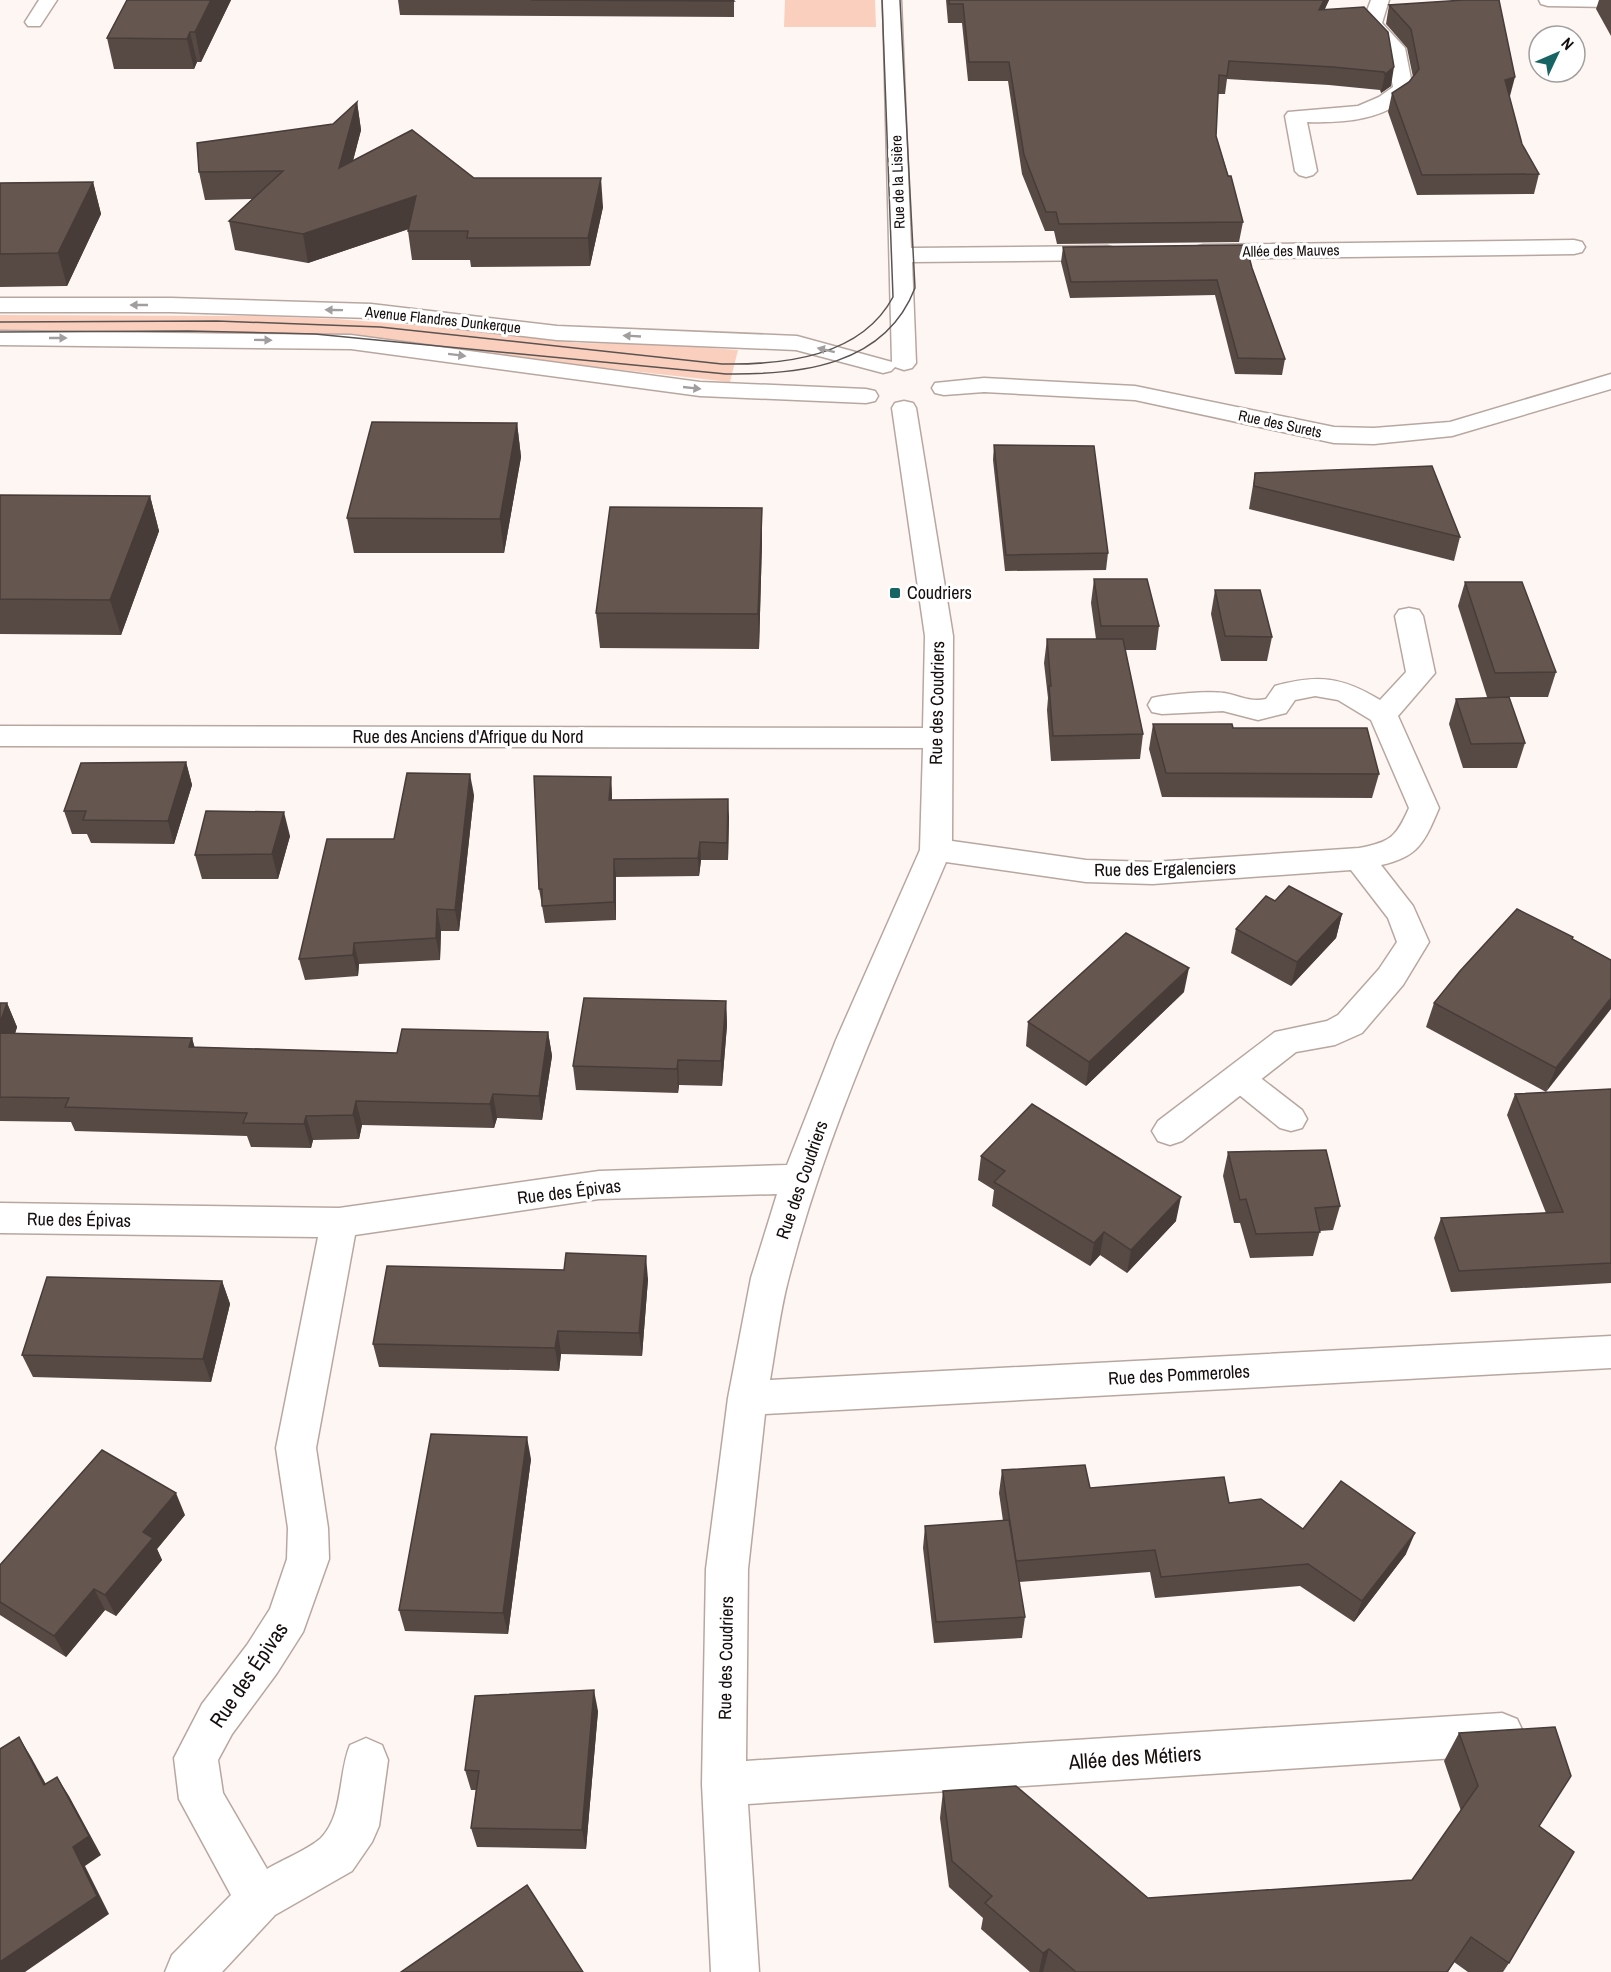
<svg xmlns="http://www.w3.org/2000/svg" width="1611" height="1972" viewBox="0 0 1611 1972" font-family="'Archivo Narrow',sans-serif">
<rect width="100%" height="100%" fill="#fdf6f3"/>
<!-- green -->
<g fill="#fbcfbe">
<path d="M785,0h90l1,27h-92z"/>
<path d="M0,315l253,1 84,3 89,7 152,17 79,1 81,6 -8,32 -305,-34 -425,-12z"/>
</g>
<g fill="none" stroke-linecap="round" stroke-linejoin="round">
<defs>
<g id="lane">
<path d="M39,0h18l-17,26h-12l-3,-4z"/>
<path d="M1238,1065l11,4 53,41 5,9 -5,9 -11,3 -11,-3 -53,-43 -5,-8 5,-8z"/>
</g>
<g id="street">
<path d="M883,0h18l10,248 196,-2 8,2 3,5 -3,5 -8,2 -195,2 4,101 -4,5 -8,2 -9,-3 -4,4 -8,2 -87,-23 -239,-10 -186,-22 -200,-6h-171v-14h171l200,6 186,22 240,10 95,26z"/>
<path d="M1371,0h18l-7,23 23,25 8,41c-22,32 -72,34 -106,33l10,49 -4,4 -7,2 -7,-2 -4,-4 -10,-55 3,-4 70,-6 21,-9 14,-10 -7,-38 -24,-25z"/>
<path d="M1539,0h72v7l-63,-1 -7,-2z"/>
<path d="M1574,240l8,2 3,5 -3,5 -8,2 -371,5 -8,-2 -3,-5 3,-5 8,-2z"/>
<path d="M0,331l351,4 349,47 166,7 9,2 3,5 -3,5 -9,2 -166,-7 -349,-47 -351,-4z"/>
<path d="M1611,374v15l-159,47 -78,8 -40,-1 -199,-43 -151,-8 -40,3 -9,-2 -3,-5 3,-5 49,-5 151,8 199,41 40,1 76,-6z"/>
<path d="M904,401l9,2 3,5 37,228 -1,205 134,19 67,2 206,-14c32,-6 37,-11 50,-40l-38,-88 -33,-20 -23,-4 -20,4 -9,13 -28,7 -35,-9 -61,3 -10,-2 -4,-7 4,-7c18,-4 53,-7 72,-5 14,2 27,10 42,6l9,-13c43,-12 67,-9 105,14l26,-28 -11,-56 4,-6 10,-2 10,2 4,6 12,57 -37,43 41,92c-14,33 -20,49 -58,57l32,41 16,36 -26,43 -41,48 -27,12 -39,7 -114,89 -12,4 -12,-4 -6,-10 6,-10 117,-89 52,-11 11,-6 41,-46 18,-27 -9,-24 -37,-48 -198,14 -67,-2 -140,-20c-58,136 -120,271 -157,415 -9,33 -13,69 -19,103l841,-44v32l-846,46 -17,155 -2,192 756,-48 15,6 7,15 -7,15 -15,6 -754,49 11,168h-48l-9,-188 4,-215 22,-171 23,-120 26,-84 -178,5 -244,36 -39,213 12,80 1,31 -26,73 -26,41 -45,61 -14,26 5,33 44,76c15,-9 42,-20 54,-31 23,-24 17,-64 29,-93l16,-7 16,7 6,15 -9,66 -7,16 -20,29 -77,44 -53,57h-57l7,-17 59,-60 -52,-96 -5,-41 28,-54 45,-59 23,-36 17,-50 1,-31 -12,-80 42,-211 -318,-4v-30l339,5 260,-37 188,-6 49,-125 84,-190 3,-102 -923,-2v-20l923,2 2,-92 -33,-228 3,-5z"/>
</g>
</defs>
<!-- lane casing -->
<use href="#lane" stroke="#b8a7a0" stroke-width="3"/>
<!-- street casing -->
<use href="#street" stroke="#b8a7a0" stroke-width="3"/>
<!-- lane -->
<use href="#lane" fill="#fff" fill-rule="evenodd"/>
<!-- street -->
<use href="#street" fill="#fff" fill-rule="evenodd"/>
<!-- tram -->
<g stroke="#595351" stroke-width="1.5">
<path d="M0,322l217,-1 163,6 342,37c62,1 139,-7 171,-67l-11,-297"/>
<path d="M0,332l188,-1 127,3 411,40c74,1 159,-8 189,-86l-15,-288"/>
</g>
</g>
<!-- wall -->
<g fill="#574a45">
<path d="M127,0h104l-30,62h-4l-3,7h-80l-7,-31z"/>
<path d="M398,0h335l1,1v16l-334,-2z"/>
<path d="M946,0h383l-5,10 40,-3 27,79 -10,7 -1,-3 -51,-5 -102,-6 -2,15h-7l-2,42 27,86 -4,20 -182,2 -3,-13h-9l-23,-57 -14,-93h-40l-6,-58h-14z"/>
<path d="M1599,0h12v36l-15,-27z"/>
<path d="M1389,5l121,91h-1l13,48 17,30 -5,20 -117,1 -29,-83 4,-19 17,-11 4,-5 -6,-29 -21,-24z"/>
<path d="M357,102l4,28 -8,30 121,18 129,29 -13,59 -119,1 -1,-7h-58l-4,-29 1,-2 -101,34 -73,-13 -6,-29 23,-22 -47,1 -6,-28 134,-48z"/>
<path d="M93,182l8,32 -34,72 -67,1v-104z"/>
<path d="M1063,247l189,21 33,91 -3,16 -47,-1 -20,-79 -145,3 -9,-36z"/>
<path d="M517,423l4,34 -17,96h-150l-7,-35z"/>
<path d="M994,445l114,108 -2,17 -101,1 -12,-111z"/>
<path d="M1255,473l205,64 -6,24 -205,-52z"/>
<path d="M0,495l150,1 9,35 -38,104 -121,-1z"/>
<path d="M762,508v34l-3,107 -159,-1 -4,-35z"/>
<path d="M1094,579l65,47 -3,24h-31l18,84 -3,25 -89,2 -4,-51 1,-12 -4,-35 3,-24h49l-5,-36z"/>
<path d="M1465,582l91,90 -8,25h-61l-29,-91z"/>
<path d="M1215,590l57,47 -5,24h-46l-10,-47z"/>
<path d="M1456,699l69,44 -8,25h-54l-14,-44z"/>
<path d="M1153,724l80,4 146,46 -7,24 -210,-1 -13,-48z"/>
<path d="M186,762l6,23 -18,59 -83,-1 -4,-9h-15l-8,-23z"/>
<path d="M611,777l1,23 117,16 -1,44h-27l-2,16 -83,1v43l-71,3 -6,-34z"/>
<path d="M474,795l-15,136h-18l-1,29 -81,4 -1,12 -53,4 -6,-21 95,-120z"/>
<path d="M290,836l-12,43h-76l-7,-24z"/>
<path d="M1275,901l67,13 -6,24 -45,48 -60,-33 5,-24z"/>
<path d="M1573,939l38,21 -65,132 -120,-65 8,-24z"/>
<path d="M1184,992l-98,94 -60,-40 2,-24z"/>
<path d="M726,1001l1,24 -5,61 -43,-1 -1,8 -102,-3 -3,-24z"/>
<path d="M0,1003h7l10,24 -2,7 177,4 2,9 203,6 151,-21 4,24 -10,64 -45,-2 -3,10 -132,-3 -3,14 -46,1 -2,8 -60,-1 -4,-11 -172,-5 -4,-9 -71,-1z"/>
<path d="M1611,1089v194l-160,9 -17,-54 7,-20 105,-5 -39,-98 8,-21z"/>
<path d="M1228,1152l112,54 -7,24 -13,1 -7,25 -63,2 -10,-35h-6l-11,-47z"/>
<path d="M981,1156l195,65 -49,52 -27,-18 -10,11 -98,-60 2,-16 -16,-10z"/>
<path d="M648,1279l-6,77 -81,-2 -2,17 -180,-4 -6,-23z"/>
<path d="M222,1281l8,23 -19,78 -178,-5 -11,-22z"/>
<path d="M531,1459l-23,175 -103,-3 -6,-21z"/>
<path d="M1002,1470l88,18 139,15 74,26 103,25 -52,68 -54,-36 -145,12 -5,-26 -131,10 6,35 -3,21 -88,5 -11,-95 2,-22 78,-5 -4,-28z"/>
<path d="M185,1515l-28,34 5,11 -46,56 -11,-6 -39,47 -66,-42v-50z"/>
<path d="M598,1711l-12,138 -109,-2 -6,-19 5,-38h-5l-6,-20z"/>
<path d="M1459,1733l80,93 -30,137 -6,9h-35l-14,-10 -6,10h-418l-49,-43 2,-11 -34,-31 -9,-69 3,-27 205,107 264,-18 49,-69 -17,-50z"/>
</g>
<!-- shaded-wall -->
<g fill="#473c38">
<path d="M211,0h20l-30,62 -6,-30z"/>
<path d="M1324,0h5l-13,29 3,-19z"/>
<path d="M190,32l7,30 -3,7 -7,-30z"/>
<path d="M1394,67l-3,19 -10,7 4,-19z"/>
<path d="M1515,77l-5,19 -10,4 5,-20z"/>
<path d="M357,102l4,28 -17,66 -5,-28z"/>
<path d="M601,178l2,29 -13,59 -2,-28z"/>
<path d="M93,182l8,32 -34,72 -9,-33z"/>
<path d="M416,196l4,29 -112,38 -5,-29z"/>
<path d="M517,423l4,34 -17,96 -4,-34z"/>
<path d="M150,496l9,35 -38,104 -11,-35z"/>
<path d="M762,508v34l-3,107 -1,-35z"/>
<path d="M186,762l6,23 -18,59 -6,-23z"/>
<path d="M470,774l4,21 -15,136 -4,-21z"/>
<path d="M611,777l1,18 -1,22 -2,-17z"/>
<path d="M728,799l1,17 -1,44 -1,-17z"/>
<path d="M284,812l6,24 -12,43 -6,-25z"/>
<path d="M700,842l1,18 -2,16 -1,-18z"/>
<path d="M614,859l2,18v43l-2,-18z"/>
<path d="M437,909l4,22 -1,29 -4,-22z"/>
<path d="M1342,914l-6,24 -45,48 6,-24z"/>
<path d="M354,943l5,21 -1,12 -5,-21z"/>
<path d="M1189,968l-5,24 -98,94 3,-24z"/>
<path d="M1611,998v11l-65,83 10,-24z"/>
<path d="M726,1001l1,24 -5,61 -1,-25z"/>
<path d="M7,1003l10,24 -10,31 -7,-16v-19z"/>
<path d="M548,1032l4,24 -10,64 -3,-24z"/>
<path d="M192,1038l7,24 -10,-15z"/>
<path d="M678,1060l1,25 -1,8 -1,-24z"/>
<path d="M493,1094l4,24 -3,10 -4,-24z"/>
<path d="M356,1101l6,24 -3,14 -6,-24z"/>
<path d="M306,1116l7,24 -2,8 -7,-24z"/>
<path d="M1181,1197l-5,24 -49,52 4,-23z"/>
<path d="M1104,1232l-4,23 -10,11 4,-23z"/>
<path d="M646,1256l2,23 -6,77 -3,-23z"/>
<path d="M222,1281l8,23 -19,78 -8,-23z"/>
<path d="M558,1331l3,23 -2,17 -4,-23z"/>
<path d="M527,1437l4,22 -23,175 -5,-21z"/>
<path d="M176,1493l9,22 -28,34 5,11 -46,56 -11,-21 38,-63z"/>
<path d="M1415,1533l-9,21 -52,68 8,-21z"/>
<path d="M94,1589l11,21 -39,47 -12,-21z"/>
<path d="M594,1690l4,21 -12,138 -4,-19z"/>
<path d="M19,1737l12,20 26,47 -13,-19z"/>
<path d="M57,1777l12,19 32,59 -16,11 24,48 -84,58h-25v-10l73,-115z"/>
<path d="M1049,1949l-6,23h-4l4,-19z"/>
</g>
<!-- building -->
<g fill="#655650" stroke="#473c38" stroke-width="1.5">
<path d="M127,0h84l-16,32h-5l-3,7 -80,-1z"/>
<path d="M531,0h202l1,1z"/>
<path d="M949,0h375l-5,10 45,-3 24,25 6,35 -9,7 -1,-2 -51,-5 -104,-6 -2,15 -8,-1 -3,61 12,40h3l12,46 -184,2 -3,-12h-10l-22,-57 -15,-93h-40l-6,-58h-14z"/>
<path d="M1464,0h35l16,77 -10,3 17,64 17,30 -117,1 -30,-82 17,-11 10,-13 -8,-40 -22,-24z"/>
<path d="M357,102l-18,66 73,-38 62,48h127l-13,60h-121l1,-7h-60l8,-35 -113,38 -74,-13 54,-50 -84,1 -2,-29 136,-19z"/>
<path d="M93,182l-35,71 -58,1v-71z"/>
<path d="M1246,245l6,23 33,91 -47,-1 -21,-78 -146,2 -8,-35z"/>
<path d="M372,422l145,1 -17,96 -153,-1z"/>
<path d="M994,445l100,1 14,107 -102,2z"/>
<path d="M1432,466l28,71 -206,-51 1,-13z"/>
<path d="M0,495l150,1 -40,104 -110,-1z"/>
<path d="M610,507l152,1 -4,106 -162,-1z"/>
<path d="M1094,579h53l12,47h-58z"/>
<path d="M1465,582h57l34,90 -61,1z"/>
<path d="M1215,590h45l12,47 -47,-1z"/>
<path d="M1047,639h76l20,95 -90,2 -4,-50h2z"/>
<path d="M1509,697l16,46 -54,1 -15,-45z"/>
<path d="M1153,724h79l1,4h134l12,46 -213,-1z"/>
<path d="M186,762l-18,59 -85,-1 3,-9h-22l17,-48z"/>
<path d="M407,773l63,1 -15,136 -18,-1 -1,29 -82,5 -1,12 -54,4 28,-120h67z"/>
<path d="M534,776l77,1 -2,23 119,-1 -1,44 -27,-1 -2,16 -84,1v43l-72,4v-17h-3z"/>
<path d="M206,811l78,1 -12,42 -77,1z"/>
<path d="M1289,886l53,28 -45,48 -61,-33 30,-33 9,5z"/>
<path d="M1517,909l56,28 -1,2 39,21v38l-55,70 -122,-65 26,-32z"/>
<path d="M1126,933l63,35 -100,94 -61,-40z"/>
<path d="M584,998l142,3 -5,60 -43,-1 -1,9 -104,-3z"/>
<path d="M0,1003h7l-7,20z"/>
<path d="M402,1029l146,3 -9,64 -46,-2 -3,10 -134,-3 -3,14 -47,1 -2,8 -61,-1 4,-10 -182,-6 4,-9 -69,-1v-64l192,5 -3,9 208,6z"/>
<path d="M1611,1089v174l-152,8 -18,-53 122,-6 -48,-118z"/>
<path d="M1032,1104l149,93 -50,53 -27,-18 -10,11 -100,-61 11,-11 -24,-15z"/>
<path d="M1326,1150l14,56 -25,2 5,24 -64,2 -10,-35 -6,1 -12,-48z"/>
<path d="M566,1253l80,3 -7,77 -81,-2 -3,17 -182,-4 14,-78 177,4z"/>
<path d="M47,1277l175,4 -19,78 -181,-4z"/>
<path d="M431,1434l96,3 -24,176 -104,-3z"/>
<path d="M102,1450l74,43 -33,39 10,6 -48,57 -11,-6 -40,47 -54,-34v-37z"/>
<path d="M1085,1465l5,23 134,-11 5,26 32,-4 42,30 38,-48 74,52 -53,68 -54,-37 -147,13 -6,-27 -139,11 -14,-91z"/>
<path d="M1009,1520l16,97 -89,5 -11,-96z"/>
<path d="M594,1690l-12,140 -111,-2 8,-57 -14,-1 10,-74z"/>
<path d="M1555,1727l16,49 -32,50 35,26 -65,111 -38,-26 -24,35h-371l-27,-23 -6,4 -58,-50 7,-7 -40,-35 -9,-70 73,-5 132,112 264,-18 66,-94 -19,-53z"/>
<path d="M19,1737l25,48 13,-8 32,59 -16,11 24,49 -97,66v-213z"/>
<path d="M527,1885l56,87h-182z"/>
</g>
<!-- one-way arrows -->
<defs><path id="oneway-solid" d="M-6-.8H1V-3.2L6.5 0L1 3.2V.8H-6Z" transform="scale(1.5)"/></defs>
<g fill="#a19f9e">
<use href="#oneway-solid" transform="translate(139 305) rotate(-180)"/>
<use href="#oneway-solid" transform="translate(334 310) rotate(-179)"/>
<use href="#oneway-solid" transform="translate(632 336) rotate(-177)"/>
<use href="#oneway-solid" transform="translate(58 338)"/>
<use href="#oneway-solid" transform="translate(263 340) rotate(1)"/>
<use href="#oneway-solid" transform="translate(826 350) rotate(-166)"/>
<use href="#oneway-solid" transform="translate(457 355) rotate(7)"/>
<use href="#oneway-solid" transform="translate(692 388) rotate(6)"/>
</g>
<!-- markers -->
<rect fill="#166463" stroke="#fff" stroke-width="2" x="889" y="587" width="12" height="12" rx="3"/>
<g text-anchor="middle" stroke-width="6" stroke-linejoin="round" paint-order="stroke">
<!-- far-street labels -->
<g font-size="15" fill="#140e0c" stroke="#fff">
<text transform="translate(898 182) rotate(-92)" y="5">Rue de la Lisière</text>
<text transform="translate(1291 251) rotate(-1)" y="5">Allée des Mauves</text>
<text transform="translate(443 320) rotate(6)" y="5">Avenue Flandres Dunkerque</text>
<text transform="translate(1280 424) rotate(12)" y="5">Rue des Surets</text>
</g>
<!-- poi labels -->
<g font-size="18" fill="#140e0c" stroke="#fff" text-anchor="start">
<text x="907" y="599">Coudriers</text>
</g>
<!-- street labels -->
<g font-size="18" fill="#140e0c" stroke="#fff">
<text transform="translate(937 703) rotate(-89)" y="6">Rue des Coudriers</text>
<text x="468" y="743">Rue des Anciens d'Afrique du Nord</text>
<text transform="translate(1165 869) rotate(-1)" y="6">Rue des Ergalenciers</text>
<text transform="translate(802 1180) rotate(-71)" y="6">Rue des Coudriers</text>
<text transform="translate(569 1192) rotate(-7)" y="6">Rue des Épivas</text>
<text transform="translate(79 1220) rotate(1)" y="6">Rue des Épivas</text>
<text transform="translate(1179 1375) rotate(-3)" y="6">Rue des Pommeroles</text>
<text transform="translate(726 1658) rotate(-89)" y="6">Rue des Coudriers</text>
</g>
<!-- near-street labels -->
<g font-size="21" fill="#140e0c" stroke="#fff">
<text transform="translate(249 1675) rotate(-56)" y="7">Rue des Épivas</text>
<text transform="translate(1135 1758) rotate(-4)" y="7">Allée des Métiers</text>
</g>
</g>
<!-- north arrow -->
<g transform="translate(1557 54) rotate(46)"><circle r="28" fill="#ffffff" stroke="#a19f9e" stroke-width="1.5"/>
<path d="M0-4.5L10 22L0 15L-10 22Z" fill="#166463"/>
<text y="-9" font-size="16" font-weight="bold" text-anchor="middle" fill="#140e0c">N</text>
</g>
</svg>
